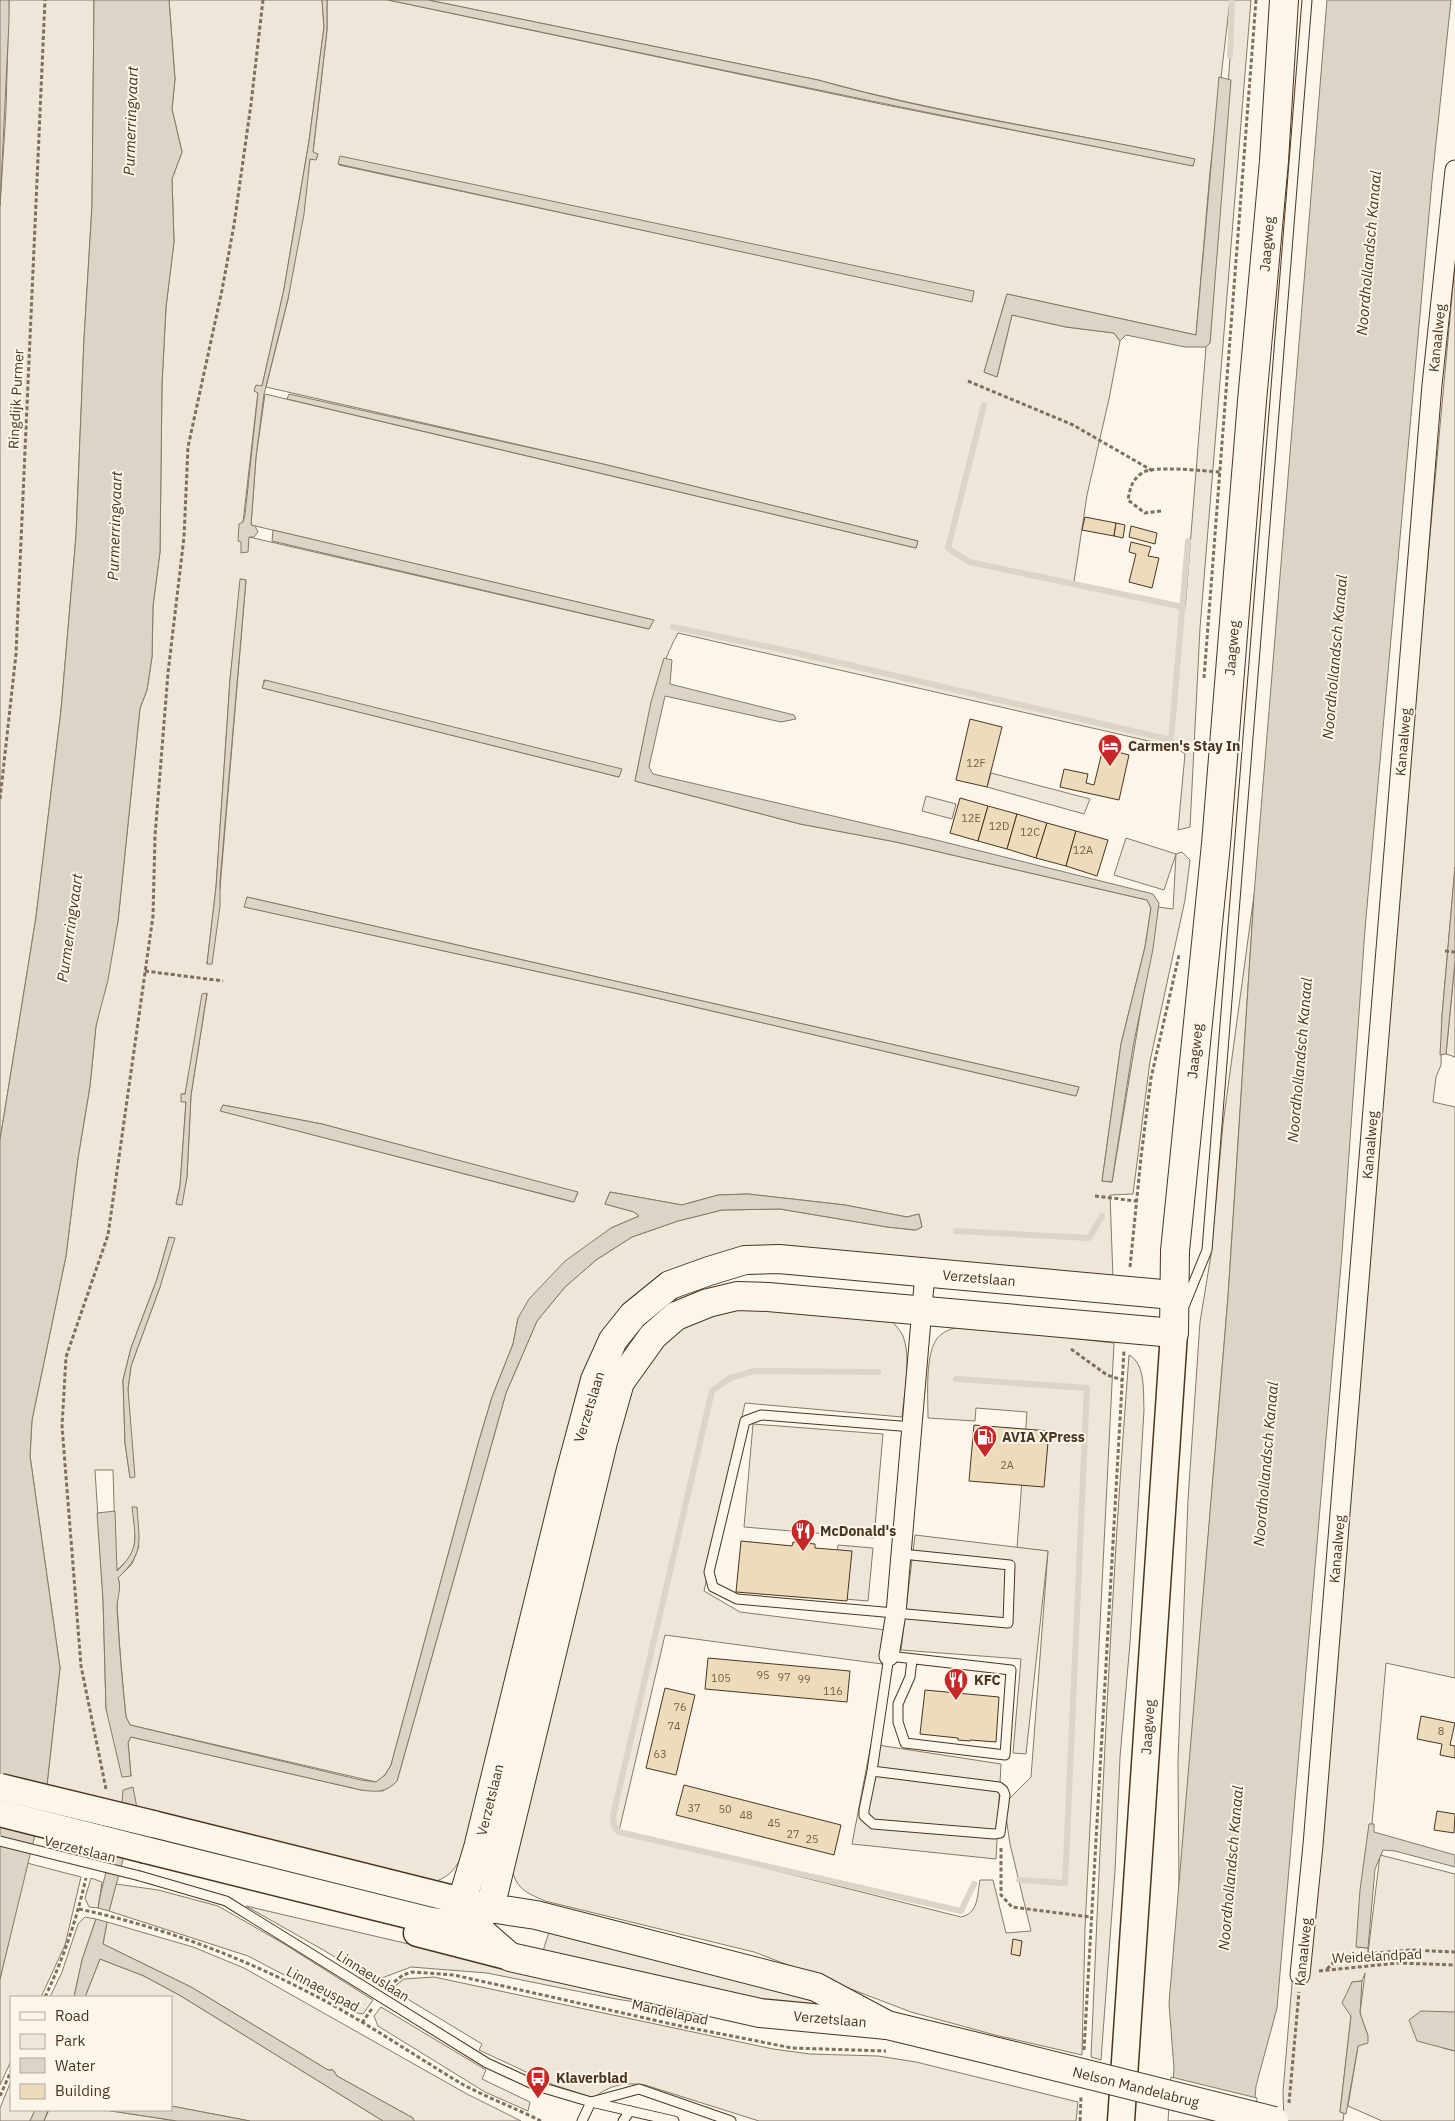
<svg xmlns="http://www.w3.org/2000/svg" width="1455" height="2121" viewBox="0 0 1455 2121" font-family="'IBM Plex Sans',sans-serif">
<rect width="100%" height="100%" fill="#fbf6e9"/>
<!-- green -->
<g fill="#ede6d9" stroke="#887966" fill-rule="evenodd">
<path d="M9,0h85l-2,206 -8,133 -8,197 -15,174 -25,207 -36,223v-934l6,-96z"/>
<path d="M169,0h153l2,27 -15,114 -25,148 -22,97 -8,5 4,1 -15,130 6,15 400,92 4,-9 -402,-95 5,-68 9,-63 651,154 2,-7 -315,-77 -337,-77 22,-88 22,-141 6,1 2,-5 -5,-1 14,-123v-30h61l493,104 312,62 1,-7c-125,-27 -253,-45 -376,-79l-390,-80h802l-20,172 -14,163 -189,-41 -23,78 13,5 15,-62 54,12 48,6 6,8 -11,58 -22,96 -13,87 111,27 21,-262 4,-4 24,-343h17l-51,628 -10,199 -12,3 7,-76 -10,-7 -497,-114c-25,46 -32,97 -43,148l165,43 96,18 251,58 4,8 -6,39 -24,97 -19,137 10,1 46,-275 15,2 3,-55 6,-2 8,8 -5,40 -35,161 -17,133 -23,1 3,83 -370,-23 -126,68 -150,525c-11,19 -17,32 -40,35l-380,-98 13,-117 -30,-212 2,-36 34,-164 12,-98 12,-72 6,-60 22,-105 22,-213 7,-18 5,-33 1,-51 7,-54 2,-168 4,-77 8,-65 -2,-63 10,-27 -10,-43 3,-30zM341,157l631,144 -633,-136zM241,579l5,1 -26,308 -13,76 9,-77 14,-207zM264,680l355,97 -356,-89zM247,897l832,190 -3,9 -441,-103 -390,-86zM207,994l-16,101 -4,82 -6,28 -5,-1 4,-18 6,-84 -4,-8h3zM223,1105l99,19 256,69 -5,9 -352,-91zM610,1192l72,13 36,-10 30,-1 97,11 62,12 12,-3 3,13 -7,3 -28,-3 -107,-18 -58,1 -44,11 -46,16 -36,23 -31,27 -28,34 -31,72 -109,388 -14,10 -22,-1 -230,-53 -3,5 3,34 -25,-67 -3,-110 -8,-129h18l3,101c14,-13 19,-18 19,-37l4,12 -7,18 -14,14c4,9 -2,17 -1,26 2,38 5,75 9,113l4,8 246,57 9,-7 6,-10 87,-321 14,-47 21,-53 5,-26 93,-90 28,-12 -5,-4 -29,-8zM169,1237l-9,50 -29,79 -3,23 2,88 -5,-34 -2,-63 8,-32 26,-69z"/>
<path d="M1455,263v604l-13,149 -1,49 -5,12 -3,25 22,5v571l-69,-15 -14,161h-2l-13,123 11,1v5l12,-98 75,19v176l-12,-2 12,3v70h-73l-34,-15 10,-60 10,-10 -8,-23 5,-40 -3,8 -10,1 -1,34 -11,96 4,1 -1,8h-59l-1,-29 15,-181 81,-756 21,-293z"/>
<path d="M1254,895l-26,402 -49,595 -1,-131 10,-261 12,-178 11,-67 12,-131z"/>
<path d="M1455,962v95l-9,-3z"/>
<path d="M743,1306l149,15c3,4 7,8 10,13 10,20 2,61 0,83l-157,-14 -41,188 36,21 146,18 -4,34 -217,-29 -46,196 342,86c18,-4 16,-22 19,-37h13l13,53 25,-2 -21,-87 -6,-40 27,-27 17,-226 -31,-3 10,-136 -51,-4 -1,13 -47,-3c0,-20 -3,-61 8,-78 6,-9 17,-12 27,-14l151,17 -29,585 -3,127 -87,-20 -84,-23 -157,-60 -209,-51c-20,-9 -29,-12 -34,-35l116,-480 15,-25 48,-42z"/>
<path d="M1129,1355c17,9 14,37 15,55l-14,233 -10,114 -5,114 -14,189 -10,-3c10,-234 20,-469 38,-702z"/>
<path d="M838,1545l35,3 -5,53 -35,-3z"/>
<path d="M27,1863l54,14 -16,68 -24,52h-30v64l-11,24v-106z"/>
<path d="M91,1878l11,4 -4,26 -9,-1 -4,-9z"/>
<path d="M116,1884l42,6 60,16 63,36 92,58 -10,14 -6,-1 -109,-57 -139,-45z"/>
<path d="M246,1906l449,105 -79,-12 -129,-26 -76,-6 -37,14 -49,-30z"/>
<path d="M85,1917l11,2 -14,41 -8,37h-24l12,-25 16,-48z"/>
<path d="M107,1922l86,25 51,21 223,126 54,27h-107l-1,-3 -76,-42 -4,-6h-5l-137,-83 -88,-43z"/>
<path d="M549,1932l266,64 3,9 -6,5 -270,-56z"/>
<path d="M100,1959l44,17 37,20 202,125h-133l-79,-15v-109h-86z"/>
<path d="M434,1977l339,72 37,5 68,2 38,6 162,40 -2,19h-317l-114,-36c-20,-3 -36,0 -51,13l-40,-13 -75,-35 3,-6 -91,-55 13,-10z"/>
<path d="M381,2007l105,63 -4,9 48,23 -2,9 -43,-19 -107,-66 -4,-10z"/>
<path d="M11,2081v29h24l-5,11h-30v-13z"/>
<path d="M49,2110h56l72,11h-133z"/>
</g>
<!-- parking -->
<g fill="#ede7d9" stroke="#887966">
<path d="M991,773l99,26 -6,15 -97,-27z"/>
<path d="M926,796l30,8 -4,15 -30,-8z"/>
<path d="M1126,838l50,16 -12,36 -50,-15z"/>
<path d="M753,1424l130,10 -9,104 -130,-11z"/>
<path d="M915,1535l133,16 -22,203 -13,-1 8,-94 -120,-9z"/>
<path d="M871,1744l130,20 -5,95 -144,-15z"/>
</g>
<!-- water -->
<g fill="#dcd4c6" stroke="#887966">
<path d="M0,0h9v21l-9,185z"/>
<path d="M94,0h75l6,79 -3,30 10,43 -10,27 2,63 -8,65 -4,77 -2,168 -7,54 -1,51 -5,33 -7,18 -22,213 -10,59 -12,46 -6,60 -12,72 -12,98 -34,164 -2,36 30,212 -13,117 -47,194v-839l36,-223 25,-207 15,-174 8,-197 8,-133z"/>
<path d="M322,0h5v30l-14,122 5,2 -2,6 -6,-1 -6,55 -16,85 -24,95 -8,63 -5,68 4,1 3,6 -4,5h-5l-1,15 -7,1v-11l-3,-1 1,-17 4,-2 2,-7 13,-122 -4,-2 2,-6 6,1 22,-97 25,-148 15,-114z"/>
<path d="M388,0h40l390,80c123,35 251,52 377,79l-2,7c-269,-53 -537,-110 -805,-166z"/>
<path d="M1327,0h124l-19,181 -67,748 -23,324 -65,755 -21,78 -3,35h-83l4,-52 -5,-66 59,-706 26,-402z"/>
<path d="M1219,77l12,3 -21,263 -4,4h-21l-59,-12 -6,6 -6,-8 -48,-6 -54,-12 -15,62 -13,-5 23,-78 189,41z"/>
<path d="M340,156l634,135 -2,11 -634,-138z"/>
<path d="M289,394l314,70 315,77 -2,7 -629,-149z"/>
<path d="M273,530l381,90 -5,9 -377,-88z"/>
<path d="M240,579l6,1 -26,301v25l-8,58h-5l9,-77 14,-207z"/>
<path d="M664,658l8,2 -2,24 124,31 2,4 -15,3 -116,-26 -16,71 4,7 283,66 217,54 6,9 -6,46 -20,98 -21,135 -10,-1 19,-137 24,-97 6,-39 -4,-8 -251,-58 -96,-18 -165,-43 16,-79z"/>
<path d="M265,680l357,89 -3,8 -357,-89z"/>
<path d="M1455,867v94l-9,93 -6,1 2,-39z"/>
<path d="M247,897l832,190 -3,9 -441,-103 -391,-86z"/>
<path d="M207,993l-16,102 -4,82 -5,28 -6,-1 4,-18 6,-84h-5v-8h4l17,-100z"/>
<path d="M223,1105l99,19 256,68 -4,10 -354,-91z"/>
<path d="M610,1192l72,13 36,-10 30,-1 97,11 62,12 12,-3 3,13 -6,3 -29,-3 -107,-18 -58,1 -44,11 -46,16 -36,23 -31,27 -28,34 -31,72 -109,388c-11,12 -21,11 -36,9l-230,-53 -3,5 3,34 -9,1 -16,-68 -3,-110 -6,-86 18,-2 2,60c24,-23 18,-34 15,-64h5c2,35 8,45 -19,71 4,9 -1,20 -1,30 2,36 5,72 9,109l4,8 231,55 15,2 9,-7 6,-10 87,-321 14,-47 21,-53 5,-26 11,-19 36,-38 46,-33 28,-12 -5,-4 -29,-8z"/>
<path d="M169,1237l6,1 -15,49 -29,79 -3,23 7,88 -5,1 -5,-35 -2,-63 8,-32 26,-69z"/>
<path d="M133,1787l4,21 -28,103 -11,-3c6,-38 24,-81 25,-118z"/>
<path d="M1369,1824h5v8l81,23v12l-60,-16 -12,-1 -8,19 -7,79 -12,-1 4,-57z"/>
<path d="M96,1919l11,3 -4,22 88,43 137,83h5l4,6 76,42 1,3h-31l-202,-125 -37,-20 -44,-17 -15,38h-11l8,-37z"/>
<path d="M1362,1981l-2,32 8,23v7l-10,3 -12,68 -6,-2 11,-96 -9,-13 10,-21z"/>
<path d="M1421,2011l34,1v39l-38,-10 -8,-21z"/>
<path d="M171,2106l79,15h-73l-72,-11h66z"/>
<path d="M35,2110h13l-4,11h-14z"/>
</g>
<!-- pier -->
<path fill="#fbf6e9" stroke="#887966" d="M1171,2077l86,21 -2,23h-87z"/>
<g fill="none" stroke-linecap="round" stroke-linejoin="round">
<!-- stream -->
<g stroke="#dcd4c6" stroke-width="6">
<path d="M1230,56l2,-56"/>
<path d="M984,405l-36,143 21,14 214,45"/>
<path d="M673,627l120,25 378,88 17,-199"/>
<path d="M956,1231l133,7 13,-22"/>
<path d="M878,1372l-124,-1 -24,7 -18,13 -99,425 1,10 5,6 342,79 13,-27"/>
<path d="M956,1379l131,9 -22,495 -46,-3"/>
</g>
</g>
<!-- building -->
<g fill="#ecdcbc" stroke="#4a3520">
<path d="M1085,517l31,6 -2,13 -32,-6z"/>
<path d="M1116,523l9,2 -2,13 -9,-2z"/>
<path d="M1131,526l26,7 -2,11 -26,-7z"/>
<path d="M1131,542l20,5 -3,9 11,2 -7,30 -23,-6 7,-28 -7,-2z"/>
<path d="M970,719l32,8 -15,60 -31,-7z"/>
<path d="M1103,748l26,7 -10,45 -59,-13 4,-18 24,5 -2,9 8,2z"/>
<path d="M960,798l28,8 -10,35 -28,-8z"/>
<path d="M988,806l29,8 -10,35 -29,-8z"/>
<path d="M1017,814l30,9 -11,35 -29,-9z"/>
<path d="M1047,823l29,8 -10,35 -30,-8z"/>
<path d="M1076,831l32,9 -11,36 -31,-10z"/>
<path d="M974,1425l75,6 -5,56 -75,-6z"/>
<path d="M741,1541l51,5 1,-4 22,2v4l37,3 -5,50 -111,-9z"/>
<path d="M708,1658l142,13 -3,31 -142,-13z"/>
<path d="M665,1688l30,7 -19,80 -30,-7z"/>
<path d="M925,1690l74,7 -3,45 -26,-2v1l-12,-1v-2l-38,-4z"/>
<path d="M1421,1716l34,7 -5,22 5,1v12l-15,-3 2,-11 -25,-5z"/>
<path d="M684,1785l157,40 -7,30 -158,-40z"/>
<path d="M1437,1811l18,3 -1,19 -20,-3z"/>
<path d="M1013,1939l9,2 -2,15 -9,-2z"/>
</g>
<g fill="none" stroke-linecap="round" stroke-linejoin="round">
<defs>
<g id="lane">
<path d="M1185,1304l22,-54 100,-1250"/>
<path d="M902,1554l108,11 -2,58 -271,-24 -24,-12 -4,-15 36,-151 16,-6 152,12"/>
<path d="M872,1771l127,16 4,3 2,5 -5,38 -6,1 -121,-10 -9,-8v-6l8,-39 17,-115 122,14 -6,85 -100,-12 -7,-21v-18l12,-27 2,-17"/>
<path d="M140,1876l86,25 261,162 50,23 54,16 83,19"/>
<path d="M582,2121l9,-19 48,-13 92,32"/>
<path d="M623,2121l7,-10"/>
</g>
<g id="street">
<path d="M889,1656l7,-43 29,-340"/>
<path d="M1300,1975l13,-130 119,-1460 23,-215"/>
</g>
<g id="secondary">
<path d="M146,1850l286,71c23,3 42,7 58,-13l-337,-84"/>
<path d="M417,1933l93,24"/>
<path d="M1121,2121l53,-788"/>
</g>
<g id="primary">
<path d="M887,2025l-71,-38 -280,-72 -46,-7 113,-466 17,-60 33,-46 23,-20 32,-13 29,-7 31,1 406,36 1,-82 41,-407 36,-443 22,-240 10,-161"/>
<path d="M998,2052l-111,-27 -127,-12 -250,-56 -40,-35 -7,-10 -1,-11 16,-53 91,-371 26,-97 18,-40 20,-25 37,-30 39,-14 36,-11 34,-1 394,36"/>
</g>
</defs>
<!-- lane casing -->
<use href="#lane" stroke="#4a3520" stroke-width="11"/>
<!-- street casing -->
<use href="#street" stroke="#4a3520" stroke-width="21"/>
<!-- secondary casing -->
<use href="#secondary" stroke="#4a3520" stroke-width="29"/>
<!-- primary casing -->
<use href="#primary" stroke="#4a3520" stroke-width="30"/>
<!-- path -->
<g stroke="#7f6f5c" stroke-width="3" stroke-dasharray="4 2.5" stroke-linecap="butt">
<path d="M968,381l105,44 80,46"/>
<path d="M1161,511l-16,2 -17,-13c2,-12 4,-20 14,-27 11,-8 62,-2 78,-1"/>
<path d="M1204,678l52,-678"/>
<path d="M0,799l16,-145 29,-654"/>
<path d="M1445,951l10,1"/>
<path d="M145,971l78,10"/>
<path d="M1095,1196l41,5"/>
<path d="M1130,1267l11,-110 10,-79 28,-123"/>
<path d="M1071,1349l36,26 15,5"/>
<path d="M106,1789l-25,-123 -19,-240 4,-69 42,-122 45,-319 2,-80 13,-163 16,-136 4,-90 34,-157 12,-65 17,-121 12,-104"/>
<path d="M1001,1848v47l11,12 78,10"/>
<path d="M79,1909c79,17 155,45 227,82 54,27 104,62 156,93 26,14 53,24 79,37"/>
<path d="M1327,1969l13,-13 71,-6 44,2"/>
<path d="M1319,1971l79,-8 57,2"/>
<path d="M389,1986l14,-11 9,-3 42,3 222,50 116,23 94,3"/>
<path d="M45,1997c19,-40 31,-76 41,-119"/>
<path d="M362,2023l11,-16"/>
<path d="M1084,2050l40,-700"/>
<path d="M0,2096l11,-25"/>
<path d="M1289,2103l10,-111"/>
<path d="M1080,2121l1,-24"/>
</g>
<!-- lane -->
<use href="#lane" stroke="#fbf6e9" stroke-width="9"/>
<!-- street -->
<use href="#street" stroke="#fbf6e9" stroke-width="19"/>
<!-- secondary -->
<use href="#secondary" stroke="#fbf6e9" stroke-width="26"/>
<!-- primary -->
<use href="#primary" stroke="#fbf6e9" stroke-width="28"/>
<defs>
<path id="lane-bridge" d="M0,1841l140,35"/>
<g id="secondary-bridge">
<path d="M0,1787l153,37"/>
<path d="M0,1813l146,37"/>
</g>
<path id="primary-bridge" d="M998,2052l276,69"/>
</defs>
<!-- lane-bridge casing -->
<use href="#lane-bridge" stroke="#4a3520" stroke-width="11" stroke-linecap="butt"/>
<!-- secondary-bridge casing -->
<use href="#secondary-bridge" stroke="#4a3520" stroke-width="29" stroke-linecap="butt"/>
<!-- primary-bridge casing -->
<use href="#primary-bridge" stroke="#4a3520" stroke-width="30" stroke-linecap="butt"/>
<!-- lane-bridge -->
<use href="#lane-bridge" stroke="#fbf6e9" stroke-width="9"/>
<!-- secondary-bridge -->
<use href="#secondary-bridge" stroke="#fbf6e9" stroke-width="26"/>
<!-- primary-bridge -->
<use href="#primary-bridge" stroke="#fbf6e9" stroke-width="28"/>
</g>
<!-- icons -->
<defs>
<symbol id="hotel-pin" viewBox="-11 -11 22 30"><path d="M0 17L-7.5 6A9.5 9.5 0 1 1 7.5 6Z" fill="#c62828" stroke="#fbf6e9"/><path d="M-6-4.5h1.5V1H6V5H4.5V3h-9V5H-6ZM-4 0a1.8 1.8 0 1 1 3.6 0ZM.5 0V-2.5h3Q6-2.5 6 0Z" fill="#fff"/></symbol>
<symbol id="fuel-pin" viewBox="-11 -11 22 30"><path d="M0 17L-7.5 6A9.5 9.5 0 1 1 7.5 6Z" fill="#c62828" stroke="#fbf6e9"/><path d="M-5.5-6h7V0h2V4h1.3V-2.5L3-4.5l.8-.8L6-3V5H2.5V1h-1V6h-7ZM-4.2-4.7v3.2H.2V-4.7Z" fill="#fff"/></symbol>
<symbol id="restaurant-pin" viewBox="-11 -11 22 30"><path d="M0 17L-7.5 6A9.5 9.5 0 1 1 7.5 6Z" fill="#c62828" stroke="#fbf6e9"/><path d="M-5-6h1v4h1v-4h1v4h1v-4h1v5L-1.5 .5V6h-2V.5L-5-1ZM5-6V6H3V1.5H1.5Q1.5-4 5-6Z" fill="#fff"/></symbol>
<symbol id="bus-pin" viewBox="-11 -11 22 30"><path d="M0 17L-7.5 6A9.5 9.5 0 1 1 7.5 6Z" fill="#c62828" stroke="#fbf6e9"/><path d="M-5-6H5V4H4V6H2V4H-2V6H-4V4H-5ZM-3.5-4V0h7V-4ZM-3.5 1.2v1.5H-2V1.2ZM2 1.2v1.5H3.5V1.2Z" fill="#fff"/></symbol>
</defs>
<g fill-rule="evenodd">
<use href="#hotel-pin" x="1096" y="732" width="28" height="38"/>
<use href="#fuel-pin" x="971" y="1423" width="28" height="38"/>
<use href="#restaurant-pin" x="789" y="1517" width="28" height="38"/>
<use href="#restaurant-pin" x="942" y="1666" width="28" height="38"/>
<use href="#bus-pin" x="524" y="2064" width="28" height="38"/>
</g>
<g text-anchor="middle" stroke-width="4" stroke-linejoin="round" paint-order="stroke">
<!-- number labels -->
<g font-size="11" fill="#725f47">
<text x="976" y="767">12F</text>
<text x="971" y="822">12E</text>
<text x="999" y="830">12D</text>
<text x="1030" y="836">12C</text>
<text x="1083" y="854">12A</text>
<text x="1007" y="1469">2A</text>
<text x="763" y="1679">95</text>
<text x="784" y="1681">97</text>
<text x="721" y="1682">105</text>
<text x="804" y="1683">99</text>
<text x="833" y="1695">116</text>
<text x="680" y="1711">76</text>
<text x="674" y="1730">74</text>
<text x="1441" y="1735">8</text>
<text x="660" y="1758">63</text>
<text x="694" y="1812">37</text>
<text x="725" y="1813">50</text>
<text x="746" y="1819">48</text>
<text x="774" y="1827">45</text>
<text x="793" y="1838">27</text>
<text x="812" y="1843">25</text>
</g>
<!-- street labels -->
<g font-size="14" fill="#4a3520" stroke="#fbf6e9">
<text transform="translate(1267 244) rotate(-85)" y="5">Jaagweg</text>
<text transform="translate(1437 338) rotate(-84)" y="5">Kanaalweg</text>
<text transform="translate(16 399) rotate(-87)" y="5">Ringdijk Purmer</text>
<text transform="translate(1232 648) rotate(-85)" y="5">Jaagweg</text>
<text transform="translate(1403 742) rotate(-85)" y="5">Kanaalweg</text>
<text transform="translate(1195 1051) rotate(-84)" y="5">Jaagweg</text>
<text transform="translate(1370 1145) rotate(-85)" y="5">Kanaalweg</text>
<text transform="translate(979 1278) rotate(5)" y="5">Verzetslaan</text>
<text transform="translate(589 1407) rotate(-73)" y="5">Verzetslaan</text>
<text transform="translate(1337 1549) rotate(-85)" y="5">Kanaalweg</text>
<text transform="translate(1148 1727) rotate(-86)" y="5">Jaagweg</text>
<text transform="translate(490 1800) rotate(-76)" y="5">Verzetslaan</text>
<text transform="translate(80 1849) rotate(14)" y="5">Verzetslaan</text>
<text transform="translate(1303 1952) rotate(-84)" y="5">Kanaalweg</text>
<text transform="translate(1377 1956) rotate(-3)" y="5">Weidelandpad</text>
<text transform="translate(373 1976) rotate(32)" y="5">Linnaeuslaan</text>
<text transform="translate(323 1989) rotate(28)" y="5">Linnaeuspad</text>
<text transform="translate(670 2012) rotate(12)" y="5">Mandelapad</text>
<text transform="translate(830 2019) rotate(5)" y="5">Verzetslaan</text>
<text transform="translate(1136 2087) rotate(14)" y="5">Nelson Mandelabrug</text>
</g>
<!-- poi labels -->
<g font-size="14" font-weight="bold" fill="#4a3520" stroke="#fbf6e9" text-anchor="start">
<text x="1128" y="751">Carmen's Stay In</text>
<text x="1002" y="1442">AVIA XPress</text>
<text x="820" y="1536">McDonald's</text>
<text x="974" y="1685">KFC</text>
<text x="556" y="2083">Klaverblad</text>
</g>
<!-- water labels -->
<g font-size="15" font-style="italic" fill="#4a3520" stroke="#fbf6e9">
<text transform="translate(131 121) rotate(-88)" y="5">Purmerringvaart</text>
<text transform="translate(1369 253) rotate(-85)" y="5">Noordhollandsch Kanaal</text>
<text transform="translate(115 526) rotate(-88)" y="5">Purmerringvaart</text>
<text transform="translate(1335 657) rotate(-85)" y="5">Noordhollandsch Kanaal</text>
<text transform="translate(70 928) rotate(-82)" y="5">Purmerringvaart</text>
<text transform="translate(1300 1060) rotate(-85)" y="5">Noordhollandsch Kanaal</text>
<text transform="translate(1266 1464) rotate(-85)" y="5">Noordhollandsch Kanaal</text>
<text transform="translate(1231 1868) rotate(-85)" y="5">Noordhollandsch Kanaal</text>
</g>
</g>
<!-- legend -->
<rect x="10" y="1996" width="162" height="115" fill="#fbf6e9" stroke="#b4a999"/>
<rect x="20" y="2012" width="25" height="8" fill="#fbf6e9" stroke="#b4a999"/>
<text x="55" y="2021" font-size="15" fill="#4a3520">Road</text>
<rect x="20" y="2034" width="25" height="15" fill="#ede6d9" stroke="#b4a999"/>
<text x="55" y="2046" font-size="15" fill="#4a3520">Park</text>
<rect x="20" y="2058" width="25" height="15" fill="#dcd4c6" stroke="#b4a999"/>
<text x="55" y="2071" font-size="15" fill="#4a3520">Water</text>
<rect x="20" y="2084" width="25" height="15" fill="#ecdcbc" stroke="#b4a999"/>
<text x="55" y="2096" font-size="15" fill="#4a3520">Building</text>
</svg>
